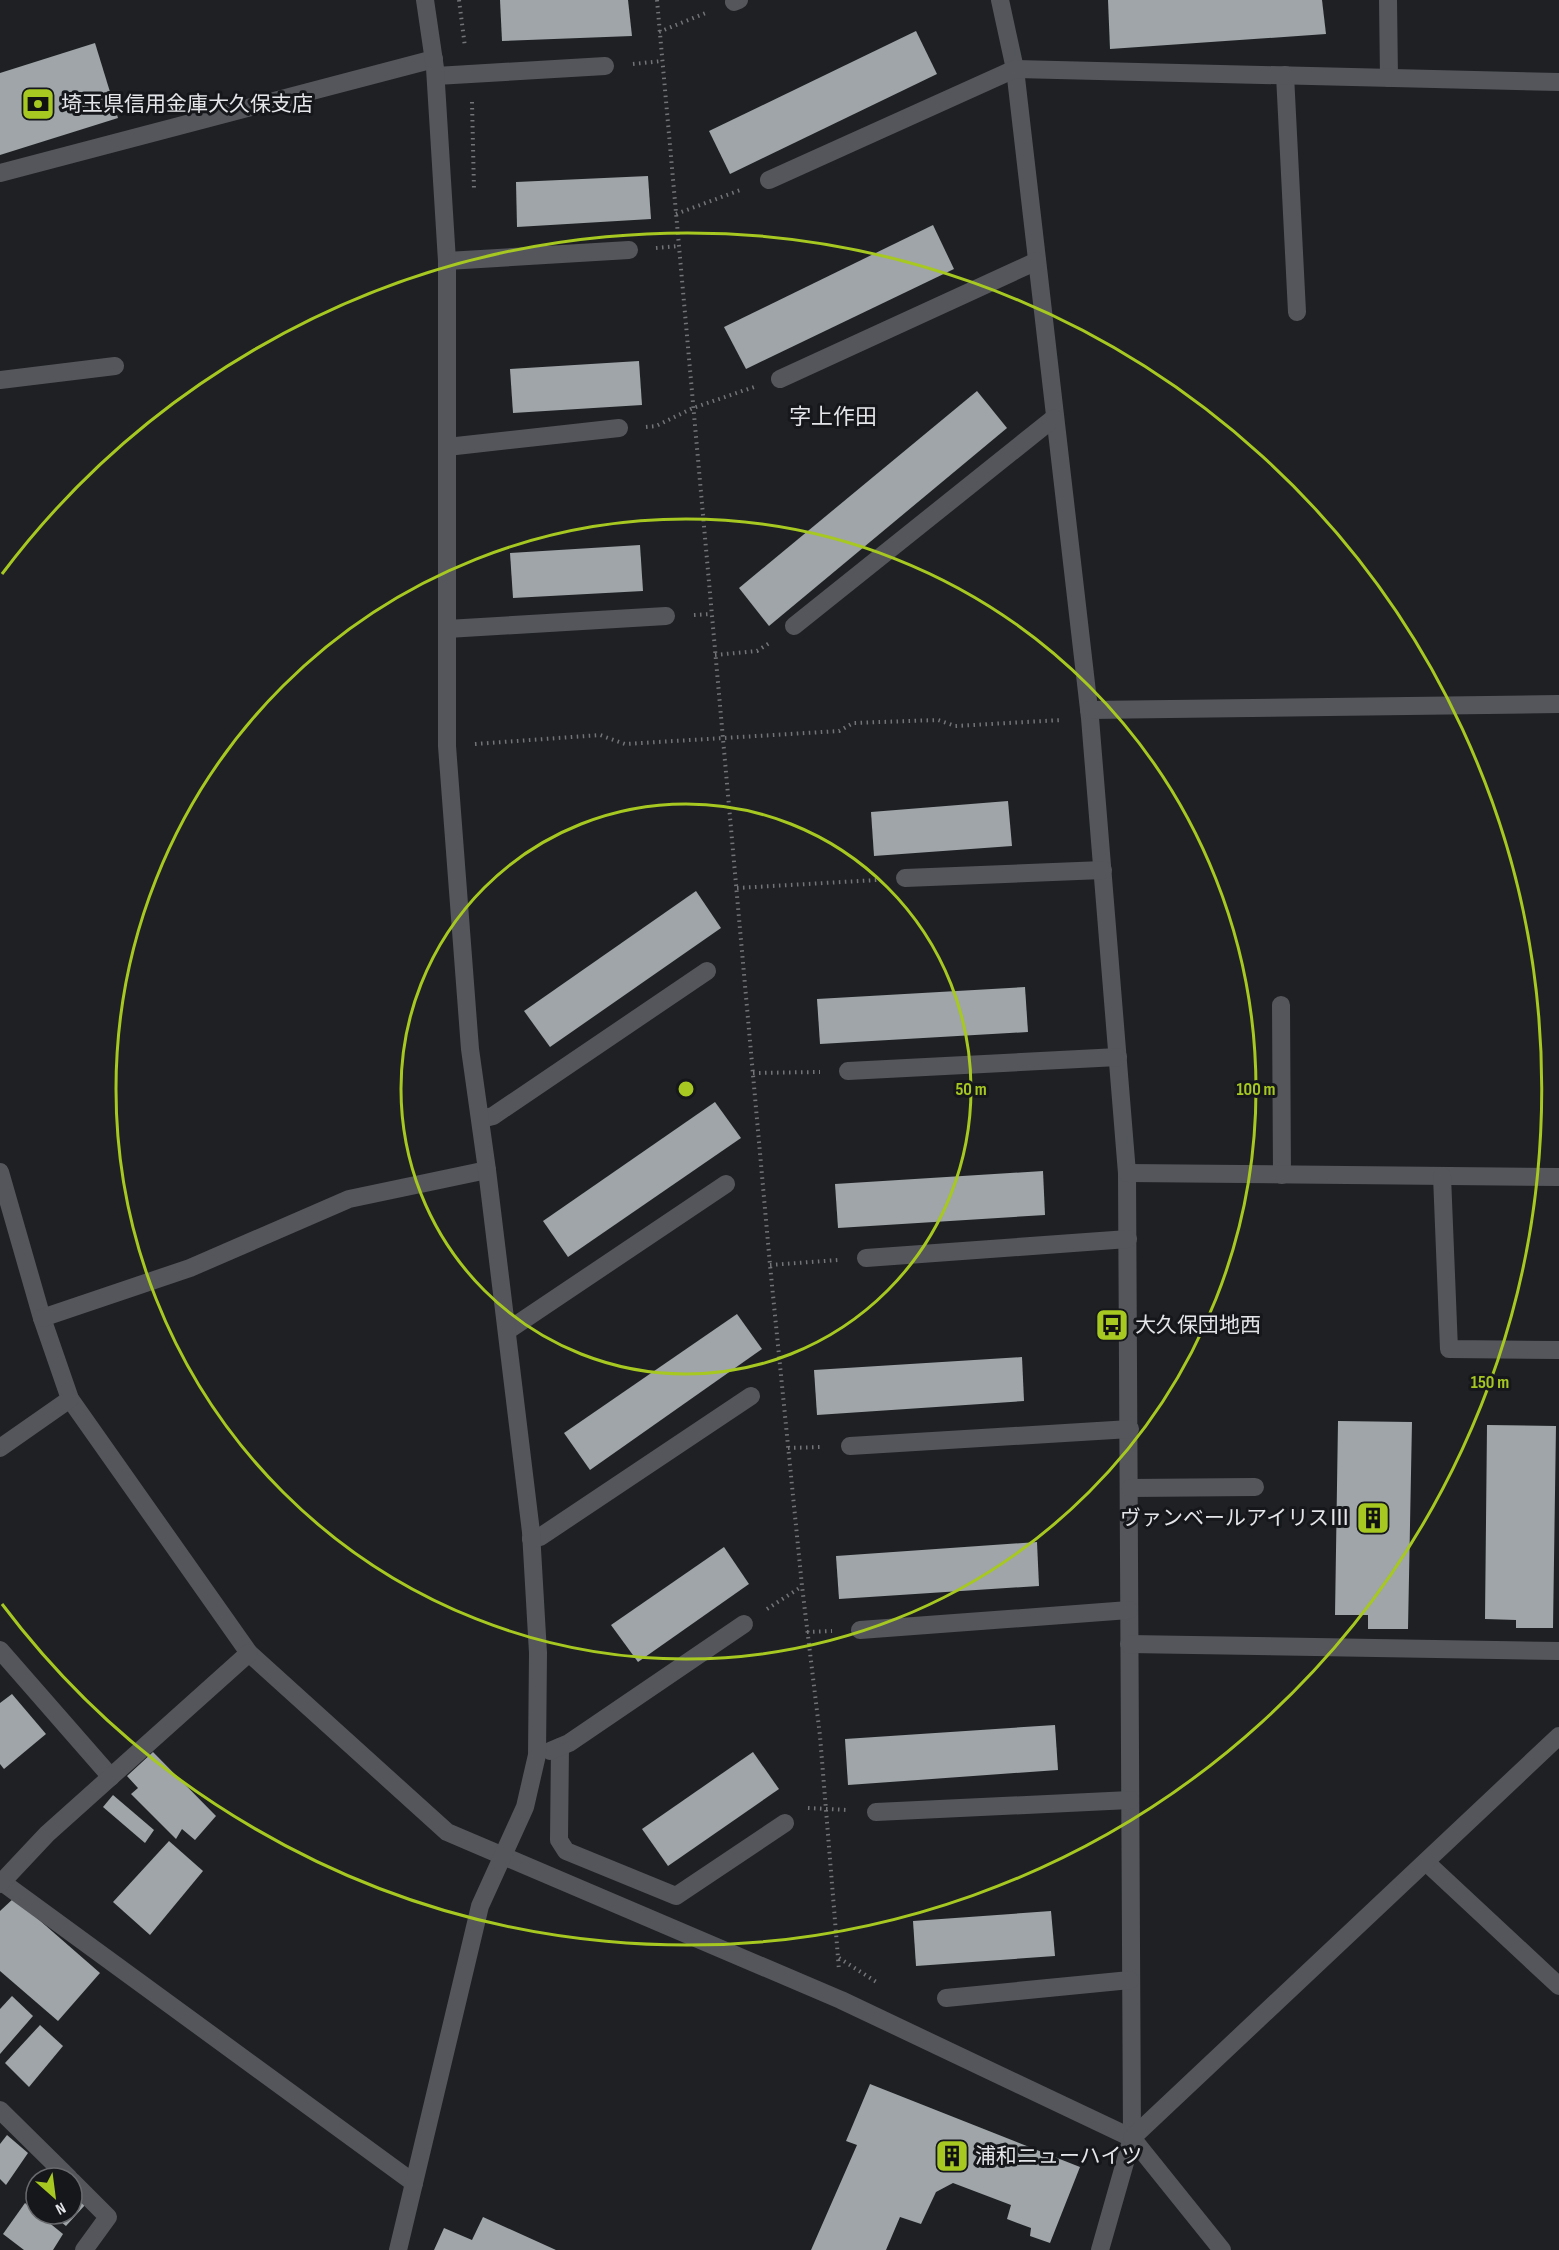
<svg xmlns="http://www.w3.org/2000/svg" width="1559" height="2250" viewBox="0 0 1559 2250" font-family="'Sofia Sans Condensed','Noto Sans JP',sans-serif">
<rect width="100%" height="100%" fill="#1e2024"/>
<!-- building -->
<g fill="#9fa5a8">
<path d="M500,0h128l4,36 -130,5z"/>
<path d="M1108,0h214l4,34 -216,15z"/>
<path d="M916,31l21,43 -207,100 -21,-43z"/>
<path d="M95,43l23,75 -118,37v-82z"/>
<path d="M648,176l3,43 -134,8 -1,-45z"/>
<path d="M933,225l21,44 -208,100 -22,-42z"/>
<path d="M639,361l3,44 -129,8 -3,-44z"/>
<path d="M977,391l30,37 -238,198 -30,-38z"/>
<path d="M640,545l3,46 -130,7 -3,-45z"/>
<path d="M1008,801l4,45 -138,10 -3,-44z"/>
<path d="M696,891l25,37 -171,119 -26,-36z"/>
<path d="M1025,987l3,45 -208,12 -3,-45z"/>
<path d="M715,1102l26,36 -173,119 -25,-36z"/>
<path d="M1043,1171l2,44 -207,13 -3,-44z"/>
<path d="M737,1314l25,35 -172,121 -26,-37z"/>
<path d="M1022,1357l2,44 -207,14 -3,-45z"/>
<path d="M1338,1421l74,1 -4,207h-40v-14h-33z"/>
<path d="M1487,1425l69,1 -3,202h-37v-8l-31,-1z"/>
<path d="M1037,1542l2,44 -200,13 -3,-43z"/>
<path d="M724,1547l25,37 -111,78 -27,-37z"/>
<path d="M12,1694l34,40 -42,35 -4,-5v-61z"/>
<path d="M1055,1725l3,45 -210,15 -3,-46z"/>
<path d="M153,1752l63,64 -21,24 -13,-11 -6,10 -45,-45 7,-6 -11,-12z"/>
<path d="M753,1752l26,37 -111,77 -26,-37z"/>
<path d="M113,1795l41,35 -9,13 -42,-36z"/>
<path d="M169,1841l34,30 -53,64 -37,-33z"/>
<path d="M14,1898l86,75 -42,48 -58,-50v-60z"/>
<path d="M1051,1911l4,45 -139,10 -3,-45z"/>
<path d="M12,1996l21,20 -33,38v-45z"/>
<path d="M40,2025l23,21 -34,41 -24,-24z"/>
<path d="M870,2084l210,83 -30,76 -20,-7 1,-8 -24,-9 4,-14 -58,-22 -17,9 -15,32 -21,-7 -14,33h-75l46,-105 -11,-4z"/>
<path d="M7,2135l21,18 -22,32 -6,-6v-35z"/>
<path d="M72,2193l13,12 -19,21 -15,-12h21z"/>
<path d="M25,2203l38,31 -10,16h-29l-21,-16z"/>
<path d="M483,2217l73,33h-122l10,-22 28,12z"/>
</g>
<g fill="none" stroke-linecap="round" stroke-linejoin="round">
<!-- path -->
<g stroke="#737478" stroke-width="4" stroke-dasharray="1.5 4.5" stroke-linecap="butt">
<path d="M459,0l6,47"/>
<path d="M657,0l113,1265 32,321 18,150 19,234"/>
<path d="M659,32l49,-20"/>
<path d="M633,64l29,-3"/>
<path d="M472,102l2,88"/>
<path d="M676,214l67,-25"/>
<path d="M656,248l23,-2"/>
<path d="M646,427l10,-1 37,-18 61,-21"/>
<path d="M694,615l17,-1"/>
<path d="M715,655l42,-4 14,-9"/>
<path d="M475,744l125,-9 25,9 214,-13 14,-8 85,-3 17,6 107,-6"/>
<path d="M737,888l140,-8"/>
<path d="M753,1073l67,-1"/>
<path d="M770,1265l68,-5"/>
<path d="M788,1448l34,-1"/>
<path d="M767,1609l34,-22"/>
<path d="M807,1632l25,-1"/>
<path d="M808,1808l39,2"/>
<path d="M839,1958l39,25"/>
</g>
<!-- minor -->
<g stroke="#54565b" stroke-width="18">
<path d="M1000,0l15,69 75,649 37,455 5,965 -32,112"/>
<path d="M1388,0l1,78"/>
<path d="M734,2l5,-2"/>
<path d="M1285,75l12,237"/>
<path d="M436,76l169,-10"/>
<path d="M0,173l434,-114"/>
<path d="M769,180l246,-111 544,13"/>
<path d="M447,261l182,-11"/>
<path d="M780,379l257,-118"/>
<path d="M0,380l115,-14"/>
<path d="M447,447l172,-19"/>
<path d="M794,626l260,-208"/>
<path d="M447,629l219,-13"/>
<path d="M1089,710l470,-6"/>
<path d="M905,878l198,-8"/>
<path d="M1281,1005l1,170"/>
<path d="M848,1071l270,-14"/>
<path d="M481,1119l12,-3 214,-145"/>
<path d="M0,1172l42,146 28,81 179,254 198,179 394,168 291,138 90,112"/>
<path d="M1127,1173l432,4"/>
<path d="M1442,1176l7,173 110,1"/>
<path d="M866,1258l262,-19"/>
<path d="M42,1318l148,-50 159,-69 138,-29"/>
<path d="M507,1331l219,-147"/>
<path d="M850,1446l280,-17"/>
<path d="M0,1448l70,-49"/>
<path d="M1130,1488l125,-1"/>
<path d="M531,1539l9,-2 211,-141"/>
<path d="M860,1630l269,-20"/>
<path d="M1129,1644l430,7"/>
<path d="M0,1650l111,127"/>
<path d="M560,1747l-1,93 7,11 110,45 109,-73"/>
<path d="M550,1751l19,-8 175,-119"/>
<path d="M876,1812l254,-12"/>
<path d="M1427,1863l132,123"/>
<path d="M2,1882l412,301"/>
<path d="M0,1884l47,-50 202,-181"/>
<path d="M946,1998l184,-18"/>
<path d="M0,2110l69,68"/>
<path d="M1132,2138l427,-402"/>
<path d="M72,2181l36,36 -24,33"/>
<path d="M398,2250l82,-344 45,-99 12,-52 1,-102 -7,-121 -44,-362 -17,-121 -23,-303v-485l-12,-193 -10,-68"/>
</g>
</g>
<!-- distance rings -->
<g fill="none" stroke="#a6c820" stroke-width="3">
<circle cx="686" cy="1089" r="285"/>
<circle cx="686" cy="1089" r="570"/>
<path d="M2 574A856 856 0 1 1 2 1604"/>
</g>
<!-- icons -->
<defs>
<symbol id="bank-square" viewBox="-11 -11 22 22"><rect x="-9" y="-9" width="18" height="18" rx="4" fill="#a6c820" stroke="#15171b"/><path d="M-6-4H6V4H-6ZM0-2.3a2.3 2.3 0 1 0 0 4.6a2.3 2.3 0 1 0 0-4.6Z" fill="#111"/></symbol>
<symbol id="bus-square" viewBox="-11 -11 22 22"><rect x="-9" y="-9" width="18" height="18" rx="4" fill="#a6c820" stroke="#15171b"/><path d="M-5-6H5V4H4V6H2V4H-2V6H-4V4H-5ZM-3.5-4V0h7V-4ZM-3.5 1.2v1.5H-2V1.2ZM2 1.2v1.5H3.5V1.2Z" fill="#111"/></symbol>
<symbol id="building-square" viewBox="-11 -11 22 22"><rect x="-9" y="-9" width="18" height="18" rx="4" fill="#a6c820" stroke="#15171b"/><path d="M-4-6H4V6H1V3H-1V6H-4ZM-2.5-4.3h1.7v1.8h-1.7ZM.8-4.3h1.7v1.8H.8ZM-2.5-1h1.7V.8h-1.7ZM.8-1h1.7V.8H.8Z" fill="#111"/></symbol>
</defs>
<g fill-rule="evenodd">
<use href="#bank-square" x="19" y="85" width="38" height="38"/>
<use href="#bus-square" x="1093" y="1306" width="38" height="38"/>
<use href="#building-square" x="1354" y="1499" width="38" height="38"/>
<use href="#building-square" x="933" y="2137" width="38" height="38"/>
</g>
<g text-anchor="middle" stroke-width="6" stroke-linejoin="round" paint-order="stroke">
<!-- poi labels -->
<g font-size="21" fill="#e4e5e8" stroke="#15171b" text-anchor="start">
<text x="61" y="111">埼玉県信用金庫大久保支店</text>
<text x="1135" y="1332">大久保団地西</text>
<text x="1350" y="1525" text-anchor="end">ヴァンベールアイリスⅢ</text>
<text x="975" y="2163">浦和ニューハイツ</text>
</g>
<!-- neighbourhood labels -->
<g font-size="22" fill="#e4e5e8" stroke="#15171b">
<text x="833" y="424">字上作田</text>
</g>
</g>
<circle cx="686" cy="1089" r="9" fill="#a6c820" stroke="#15171b" stroke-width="3"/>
<g font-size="18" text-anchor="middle" font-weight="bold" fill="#a6c820" stroke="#15171b" stroke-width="6" stroke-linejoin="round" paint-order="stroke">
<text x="971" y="1095">50 m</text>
<text x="1256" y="1095">100 m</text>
<text x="1490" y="1388">150 m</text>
</g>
<!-- north arrow -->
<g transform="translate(54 2196) rotate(152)"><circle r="28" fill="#15171b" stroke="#68696d" stroke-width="1.5"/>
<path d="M0-4.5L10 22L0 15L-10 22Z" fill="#a6c820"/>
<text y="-9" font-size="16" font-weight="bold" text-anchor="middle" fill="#e4e5e8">N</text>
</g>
</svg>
